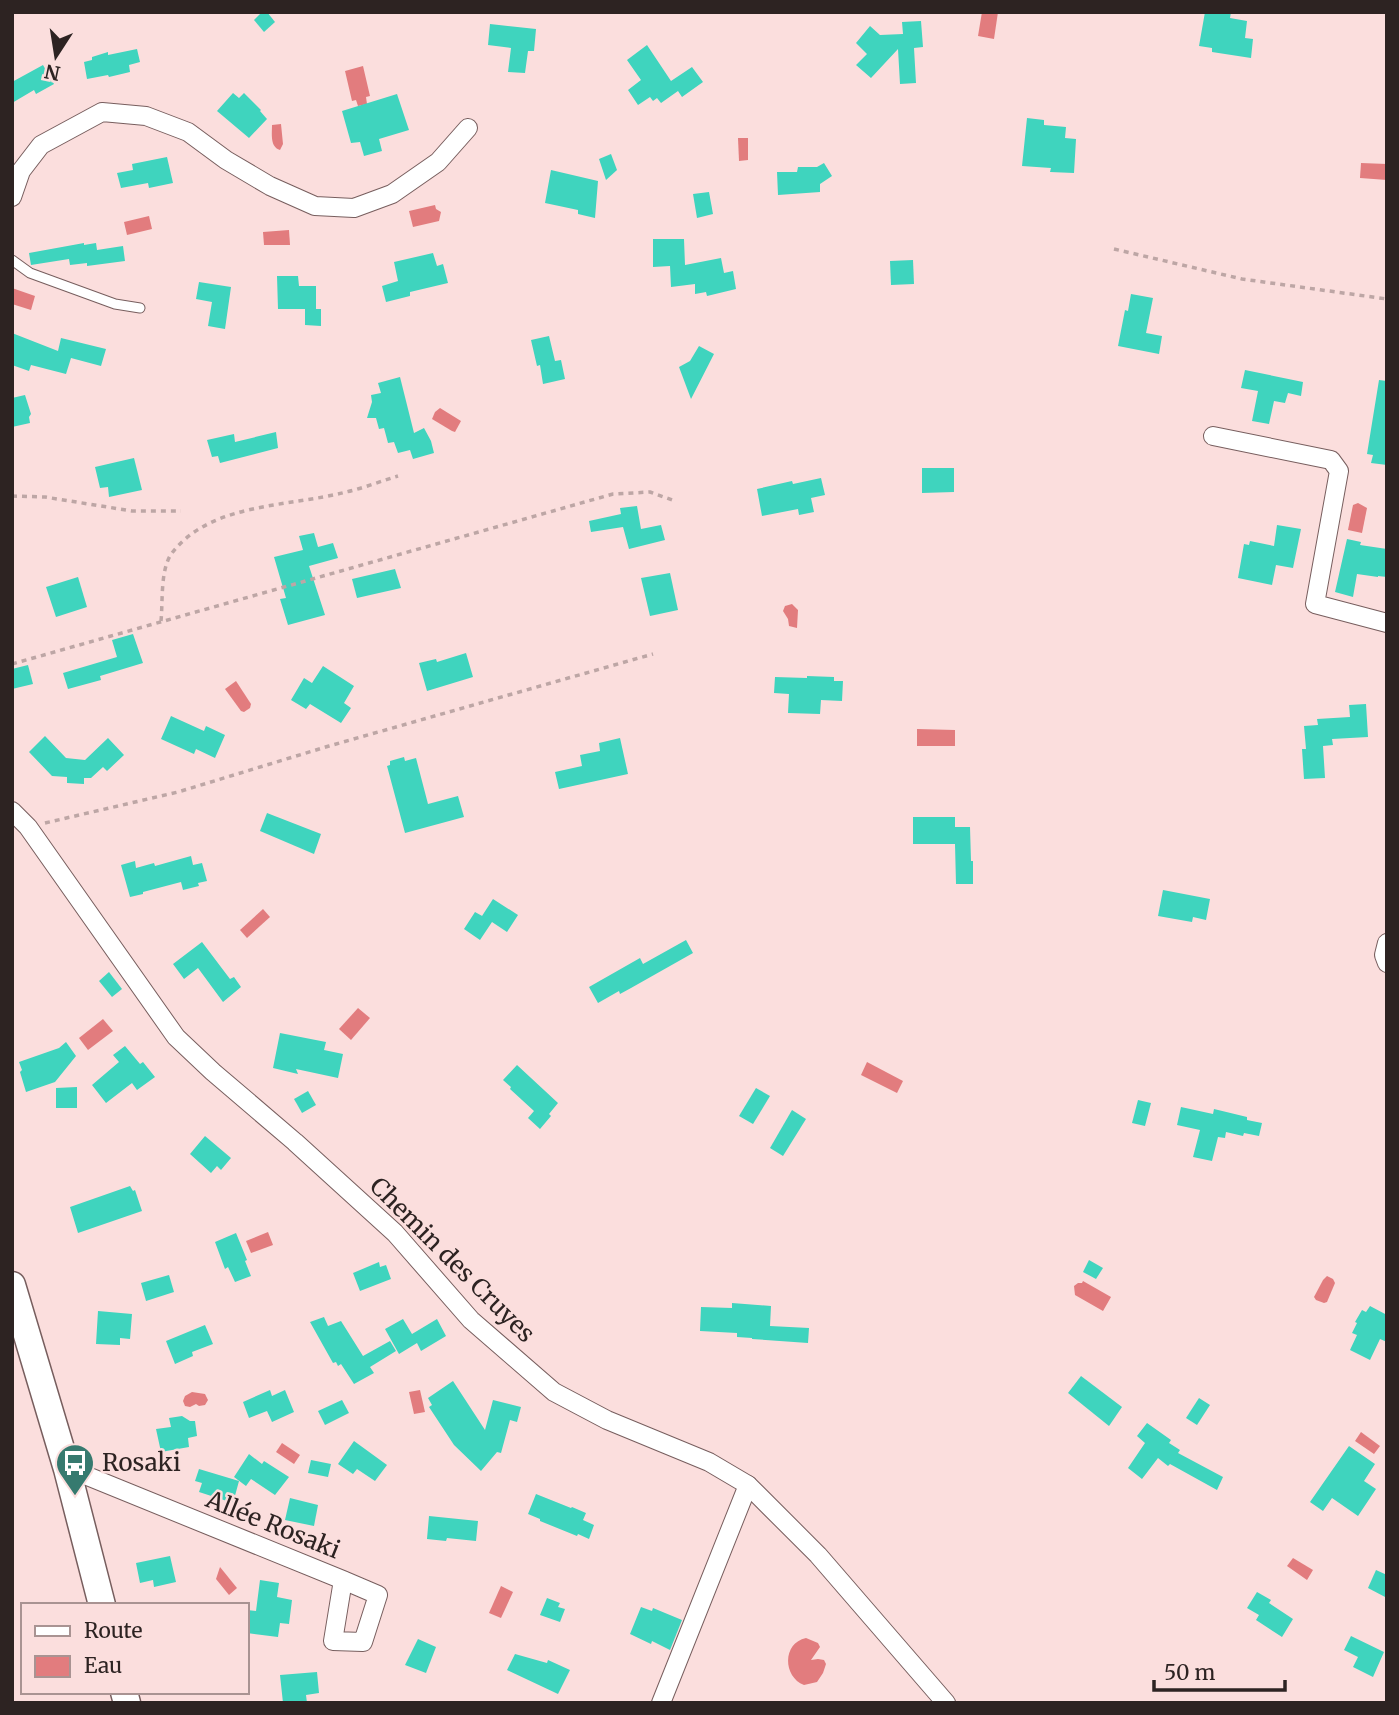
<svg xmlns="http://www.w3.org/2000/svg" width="1399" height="1715" viewBox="0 0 1399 1715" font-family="Merriweather,serif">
<rect width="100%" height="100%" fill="#fbdedd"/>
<!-- water -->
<g fill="#e27c7e">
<path d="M982,12h16l-4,27 -16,-3z"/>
<path d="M363,66l7,30 -4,1 1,7 -9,2 -2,-6 -4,1 -7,-30z"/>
<path d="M281,124l2,20 -3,6c-10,-3 -8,-16 -8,-25z"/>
<path d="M738,138h10v22l-9,1z"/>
<path d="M1361,163l26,1v16l-27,-2z"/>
<path d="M435,205l1,4 5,3 -2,9 -26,6 -4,-16z"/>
<path d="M149,216l3,13 -25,6 -3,-13z"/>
<path d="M289,230l1,15h-26l-1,-13z"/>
<path d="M12,288l23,8 -4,14 -19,-6z"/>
<path d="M440,408l21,13 -6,11 -3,-1 -20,-12 3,-7z"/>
<path d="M1358,503l9,5 -5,25 -14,-3 5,-25z"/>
<path d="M792,604l6,6 -1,18 -8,-2 -1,-7 -5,-8 2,-5z"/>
<path d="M236,681l15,23 -1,4 -6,4 -3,-1 -16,-22z"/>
<path d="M917,729l38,1v16h-38z"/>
<path d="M263,909l7,8 -23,21 -7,-8z"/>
<path d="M358,1008l12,10 -19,22 -12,-11z"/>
<path d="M103,1019l10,12 -25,19 -9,-12z"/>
<path d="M867,1062l36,19 -6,12 -36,-18z"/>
<path d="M268,1232l5,13 -22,8 -5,-12z"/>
<path d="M1327,1276l6,3 2,4 -8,19 -3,1 -8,-3 -2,-3 9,-17z"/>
<path d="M1083,1281l28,16 -8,14 -28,-16 -1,-9 4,-3h4z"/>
<path d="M420,1390l5,22 -11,2 -5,-22z"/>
<path d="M192,1392l13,2 3,6 -3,5 -6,1 -3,-2 -6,3 -5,-1 -2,-5 2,-5z"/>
<path d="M1361,1432l19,14 -6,8 -19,-13z"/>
<path d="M282,1443l18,12 -6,9 -18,-12z"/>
<path d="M1293,1558l20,12 -6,10 -20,-14z"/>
<path d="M220,1567l17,21 -8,7 -13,-16z"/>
<path d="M501,1586l12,6 -12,26 -12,-5z"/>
<path d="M806,1638l12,5 2,4 -9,13 7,-1 6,1 2,4 -3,9 -6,9 -13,3c-21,-8 -22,-42 2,-47z"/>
</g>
<!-- building -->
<g fill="#3fd4be">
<path d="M262,12h5l8,10 -11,10 -10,-12z"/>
<path d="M1205,12h26l-1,6 17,3 -2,17 8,1 -2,19 -39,-6v-4l-13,-2z"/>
<path d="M921,21l2,26 -9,1 2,35 -16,1 -2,-35 -27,29 -15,-13 11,-11 -11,-11 14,-17 10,9 23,-1 -1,-12z"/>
<path d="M490,24l46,5 -2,22h-6l-3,22 -17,-1 3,-24 -23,-3z"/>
<path d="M647,45l24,36 21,-14 11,15 -21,15 -4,-6 -17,12 -4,-5 -4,3 -3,-4 -12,8 -10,-15 13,-10 -14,-20z"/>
<path d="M137,49l3,13 -11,3 1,7 -21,5 -1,-2 -21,4 -3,-17 8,-2v-3l16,-5v3z"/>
<path d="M43,65l11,19 -18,10 -2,-4 -22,13v-21z"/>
<path d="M233,93l6,5 5,-5 17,17 -1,1 7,8 -18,19 -32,-27z"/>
<path d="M397,94l12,36 -30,9 3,12 -18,5 -4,-14 -9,1 -9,-32z"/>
<path d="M1027,118l17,2v5l22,2 -1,11 11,1 -2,34 -24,-1 1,-4 -29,-2z"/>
<path d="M611,154l6,16 -11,10 -7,-21z"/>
<path d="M167,157l6,26 -24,5 -1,-5 -27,5 -4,-15 16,-3 -1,-6z"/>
<path d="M824,163l8,13 -12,8v8l-42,3 -1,-23h20l1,-5h19z"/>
<path d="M551,170l47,11 -3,37 -17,-4v-4l-33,-7z"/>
<path d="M709,192l4,22 -16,4 -4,-24z"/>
<path d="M653,239h31l1,26 36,-7 3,15 9,-2 3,18 -29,7 -1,-4 -11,2v-10l-24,3 -1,-21 -17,1z"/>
<path d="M84,243v2l12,-2 1,7 26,-4 2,15 -38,5v-3l-17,2 -1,-6 -38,6 -2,-12z"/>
<path d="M433,253l4,13 6,-2 5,19 -38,9v4l-24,6 -4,-16 16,-5 -4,-19z"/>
<path d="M913,260l1,24 -23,1 -1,-24z"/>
<path d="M277,276h21l1,10h17v23h5v17l-16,-1v-16h-27z"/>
<path d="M199,282l32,5 -6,42 -17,-3 4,-24 -16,-3z"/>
<path d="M1131,294l22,4 -7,35 16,3 -3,18 -41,-8 7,-36 3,1z"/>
<path d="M12,333l46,18 3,-13 45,11 -5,17 -30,-8 -5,16 -35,-9 -2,6 -17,-6z"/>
<path d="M549,336l6,25 6,-1 4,19 -22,5 -3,-19 -3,1 -6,-26z"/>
<path d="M699,346l15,8 -23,45 -12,-32 11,-6z"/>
<path d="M1245,370l58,12 -2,14 -13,-3 -3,10 -11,-2 -5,23 -17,-3 6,-30 -17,-3z"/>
<path d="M400,377l14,56 10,-5 7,13 3,12 -21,6 -3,-9 -12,3 -4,-11 -6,1 -4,-15 -5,1 -3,-11h-9l5,-16 -1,-7 10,-2 -3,-10z"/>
<path d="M1379,380l8,1v84l-16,-2 2,-8 -6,-1z"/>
<path d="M25,395l6,19 -2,3 1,6 -18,4v-29z"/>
<path d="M276,432l2,16 -58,15 -2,-7 -6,1 -5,-17 27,-6 1,8z"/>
<path d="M134,458l8,32 -33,7 -1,-10 -8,1 -5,-21z"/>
<path d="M922,468h32v24l-32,1z"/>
<path d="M821,478l4,17 -14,3 3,14 -15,3 -1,-6 -36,7 -5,-27 35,-8 1,3z"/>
<path d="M637,506l4,23 20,-4 4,15 -36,9 -6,-22 -32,5 -2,-11 32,-7 -1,-6z"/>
<path d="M1277,525l24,4 -8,39 -17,-3 -4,20 -34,-7 6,-34 5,1 1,-4 24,5z"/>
<path d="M314,533l4,14 15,-4 5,15 -29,8 16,49 -37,10 -8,-26 6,-1 -12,-41 29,-7 -4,-14z"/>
<path d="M1347,539l14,3 -1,3 27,4v28l-9,-1v1l-21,-3 -4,23 -18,-5z"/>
<path d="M395,569l6,19 -44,10 -5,-19z"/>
<path d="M670,573l8,37 -28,6 -9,-38z"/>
<path d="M78,577l9,30 -31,10 -10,-30z"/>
<path d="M133,634l10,29 -43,13 1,4 -33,9 -5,-16 54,-16 -5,-17z"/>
<path d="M466,653l7,24 -46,14 -8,-28 17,-4 1,3z"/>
<path d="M28,665l5,19 -21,5v-20z"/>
<path d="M323,666l31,20 -10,17 7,5 -10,15 -31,-19 -4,5 -15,-9 13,-22 8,5z"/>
<path d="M807,676l27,1v4h9l-1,20 -21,-1 -1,14 -32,-1 1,-19 -15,-1 1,-16 32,1z"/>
<path d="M1366,704l2,33 -36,2 1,6 -10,1 2,32 -21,1 -2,-30h4l-2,-23 14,-1 -1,-6 33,-2 -1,-12z"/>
<path d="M171,716l33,15 2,-5 19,9 -10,23 -19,-9 -2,5 -33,-15z"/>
<path d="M45,736l21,22 19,2 23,-22 16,17 -17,16 -4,-4 -12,11h-7v6l-17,-1v-6l-15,-1 -23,-24z"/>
<path d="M620,738l8,36 -69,15 -4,-17 27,-6 -2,-11 20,-4 -1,-8z"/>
<path d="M404,757l1,4 11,-3 12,46 30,-8 6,21 -59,16 -18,-67 3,-1v-4z"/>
<path d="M267,813l54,21 -7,20 -54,-23z"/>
<path d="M913,817h42v10h15l1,34h2v23h-17l-1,-40h-42z"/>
<path d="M191,856l2,9 9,-2 5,18 -9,2 1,3 -16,4 -2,-8 -38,10v2l-13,3 -9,-32 14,-4 1,7 18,-5 1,3z"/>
<path d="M1163,890l47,9 -4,21 -13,-3 -1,5 -34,-6z"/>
<path d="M493,899l25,16 -11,17 -15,-10 -12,18 -16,-11 11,-17 9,5 -2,-1z"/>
<path d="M686,940l7,13 -62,35 -11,6 -1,-3 -21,12 -9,-16 51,-29 3,6z"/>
<path d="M202,942l28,37 4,-2 7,10 -18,15 -25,-34 -14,11 -11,-15z"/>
<path d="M109,972l13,17 -10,8 -13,-16z"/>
<path d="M280,1033l46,9 -2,8 19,4 -5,24 -42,-9 2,5 -25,-6z"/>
<path d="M66,1042l10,14 -21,26 -29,10 -6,-20 2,-2 -3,-8 40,-14z"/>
<path d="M125,1046l15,18 3,-2 12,15 -18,13 -5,-7 -26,20 -14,-18 27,-23 -6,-7z"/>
<path d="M517,1065l41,38 -9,11 2,2 -11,13 -12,-11 6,-7 -24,-22 1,-2 -8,-7z"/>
<path d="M77,1087v21h-21v-20z"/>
<path d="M756,1088l14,8 -17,28 -14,-8z"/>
<path d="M308,1091l8,14 -14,8 -8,-14z"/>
<path d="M1138,1100l13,3 -6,23 -13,-3z"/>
<path d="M1181,1107l32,7 1,-5 33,8v3l15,3 -3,13 -15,-3 -1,3 -17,-4 -1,6 -7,-1 -6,24 -19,-4 7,-27 -23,-5z"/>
<path d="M792,1110l14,9 -23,37 -13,-8z"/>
<path d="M205,1136l26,22 -10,12 -4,-4 -6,7 -21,-19z"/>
<path d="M130,1186l3,5 2,-1 7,21 -64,22 -8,-26z"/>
<path d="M236,1233l11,27 -2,1 6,15 -16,6 -7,-15 -3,2 -10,-27z"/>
<path d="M1089,1260l14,8 -7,11 -13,-7z"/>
<path d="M379,1262l1,5 6,-2 5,14 -31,12 -7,-18z"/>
<path d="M169,1275l5,17 -28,9 -5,-18z"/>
<path d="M732,1303l39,3 -1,20 39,2 -1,15 -56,-4v-1l-15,-1v-4l-37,-2 1,-24 31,1z"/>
<path d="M1370,1306l17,9v27l-7,-3 -10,21 -20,-10 7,-15 -5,-2 5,-10 -2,-1 7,-12 4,2z"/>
<path d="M98,1311l34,3 -2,25 -10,-1v7l-24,-1z"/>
<path d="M324,1317l4,9 13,-5 22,35 27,-15 6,10 -26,16 4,6 -20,11 -13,-20 -3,2 -2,-4 -3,1 -23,-41z"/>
<path d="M403,1319l9,15 25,-15 9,17 -25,15 -4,-8 -18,11 -14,-25z"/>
<path d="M205,1325l8,19 -21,8 1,4 -18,8 -9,-23z"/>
<path d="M1081,1376l41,31 -13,19 -41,-33z"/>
<path d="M453,1381l32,49 8,-30 28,7 -4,15 -7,-2 -9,33 -4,-1 -16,19 -27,-26 -25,-38 3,-2 -4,-7z"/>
<path d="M270,1390l2,6 13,-6 9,22 -22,10 -5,-11 -18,7 -6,-16z"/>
<path d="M1199,1398l11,7 -13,20 -11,-7z"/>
<path d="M342,1400l7,13 -24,12 -7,-14z"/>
<path d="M182,1416l8,5h5l2,15 -9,2 1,9 -28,5 -5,-23 15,-2 -2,-9z"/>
<path d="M1147,1423l24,17 -2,3 11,7 -2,3 45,24 -6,13 -47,-26 -2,2 -10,-8 -16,21 -14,-11 17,-25 -8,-7z"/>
<path d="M354,1441l33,24 -12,16 -18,-12 -4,5 -15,-10z"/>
<path d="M1349,1446l26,18 -11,17 12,8 -18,27 -26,-18 -9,13 -13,-9z"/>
<path d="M249,1454l13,10 2,-3 25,16 -14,18 -24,-16 -5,7 -12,-9z"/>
<path d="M311,1460l20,4 -3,13 -20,-4z"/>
<path d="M199,1469l40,12 -6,22 -34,-11 3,-9 -7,-2z"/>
<path d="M536,1494l35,14 1,-1 14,6 -3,7 11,5 -5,14 -11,-5 -1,2 -37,-15v-2l-12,-5z"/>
<path d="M290,1498l28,7 -4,21 -29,-6z"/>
<path d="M429,1516l49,5 -2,20 -29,-3 -1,3 -19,-2z"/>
<path d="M170,1556l6,26 -22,5 -1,-7 -13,3 -4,-20z"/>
<path d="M1376,1570l11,5v23l-19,-10z"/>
<path d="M260,1580l19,3 -2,14 15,3 -3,24 -9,-1 -2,14 -31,-4v-23l9,1z"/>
<path d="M1257,1592l14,8 -2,3 24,16 -11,18 -26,-17 3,-5 -12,-7z"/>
<path d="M547,1598l13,5 -2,4 7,2 -5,13 -20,-7z"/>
<path d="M641,1607l11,4 1,-3 29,12 -12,30 -18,-9 -1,3 -21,-10z"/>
<path d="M1351,1636l33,16 -11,25 -20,-10 5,-10 -14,-7z"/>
<path d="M418,1639l18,8 -10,26 -21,-8z"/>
<path d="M515,1654l32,9 1,-3 22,10 -12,24 -51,-24z"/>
<path d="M317,1672l2,21 -13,2 1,8h-24l-3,-28z"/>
</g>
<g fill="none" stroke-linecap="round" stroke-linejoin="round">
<defs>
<path id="service" d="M12,260l18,13 85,31 25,4"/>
<g id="minor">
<path d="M12,197l9,-26 20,-26 61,-33 44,4 42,16 38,28 44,26 45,20 39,2 38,-14 46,-32 30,-34"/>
<path d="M1213,436l118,24 8,11 -24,133 72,19"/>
<path d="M12,811l16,16 148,210 37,35 82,70 100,91 76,87 83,72 53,28 102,42 39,23 70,70 128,148"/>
<path d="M1387,943l-3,12 3,8"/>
<path d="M67,1469l8,2 268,109 35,15 -15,47 -30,-1 10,-61"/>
<path d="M661,1703l87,-218"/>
</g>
<g id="secondary">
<path d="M12,1285l55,184 35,136"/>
<path d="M124,1692l3,11"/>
</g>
</defs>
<!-- service casing -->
<use href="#service" stroke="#775e5e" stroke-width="11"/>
<!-- minor casing -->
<use href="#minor" stroke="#775e5e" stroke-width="20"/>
<!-- secondary casing -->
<use href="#secondary" stroke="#775e5e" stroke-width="29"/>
<!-- path -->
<g stroke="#bda6a5" stroke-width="3.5" stroke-dasharray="5 5" stroke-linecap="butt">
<path d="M1114,249l128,30 145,20"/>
<path d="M12,496l33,1 87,14h49"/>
<path d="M161,621c2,-20 -1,-52 11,-68 39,-51 118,-46 174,-61 18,-4 35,-11 52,-16"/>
<path d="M12,664l601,-170 37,-2 25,9"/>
<path d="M45,823l133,-31 151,-46 324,-92"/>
</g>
<!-- service -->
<use href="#service" stroke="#fff" stroke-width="9"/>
<!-- minor -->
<use href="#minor" stroke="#fff" stroke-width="18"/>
<!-- secondary -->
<use href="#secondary" stroke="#fff" stroke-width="26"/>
</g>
<!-- icons -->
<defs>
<symbol id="bus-pin" viewBox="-11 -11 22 30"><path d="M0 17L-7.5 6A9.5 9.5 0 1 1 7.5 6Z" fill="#367a6f" stroke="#fbdedd"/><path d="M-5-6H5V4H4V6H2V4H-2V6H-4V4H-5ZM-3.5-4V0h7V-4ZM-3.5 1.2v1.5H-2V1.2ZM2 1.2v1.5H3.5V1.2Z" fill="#fff"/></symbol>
</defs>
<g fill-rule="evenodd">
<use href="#bus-pin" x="53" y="1441" width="44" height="60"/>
</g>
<g text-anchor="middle" stroke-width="5" stroke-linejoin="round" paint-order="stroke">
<!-- street labels -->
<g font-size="24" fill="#2d2322" stroke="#fbdedd">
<text transform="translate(452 1260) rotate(45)" y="8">Chemin des Cruyes</text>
<text transform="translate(273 1525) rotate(22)" y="8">Allée Rosaki</text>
</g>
<!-- poi labels -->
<g font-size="24" fill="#2d2322" stroke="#fbdedd" text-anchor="start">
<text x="102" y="1471">Rosaki</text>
</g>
</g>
<!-- border -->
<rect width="1399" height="1715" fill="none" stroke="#2d2322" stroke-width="28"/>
<!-- legend -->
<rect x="21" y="1603" width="228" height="91" fill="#fbdedd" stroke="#a99392" stroke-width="2"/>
<rect x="35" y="1626" width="35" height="10" fill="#ffffff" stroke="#a99392" stroke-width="2"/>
<text x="84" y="1638" font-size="21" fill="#2d2322">Route</text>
<rect x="35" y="1656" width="35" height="21" fill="#e27c7e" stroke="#a99392" stroke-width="2"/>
<text x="84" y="1673" font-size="21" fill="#2d2322">Eau</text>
<!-- north arrow -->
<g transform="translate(56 56) rotate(192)" stroke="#fbdedd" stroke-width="5" paint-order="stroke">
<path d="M0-5L12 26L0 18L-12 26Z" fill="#2d2322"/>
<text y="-10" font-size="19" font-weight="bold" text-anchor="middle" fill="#2d2322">N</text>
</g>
<!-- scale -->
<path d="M1154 1680v10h131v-10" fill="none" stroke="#2d2322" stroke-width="3.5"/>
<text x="1164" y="1680" font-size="21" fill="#2d2322" stroke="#fbdedd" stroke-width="5" paint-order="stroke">50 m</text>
</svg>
